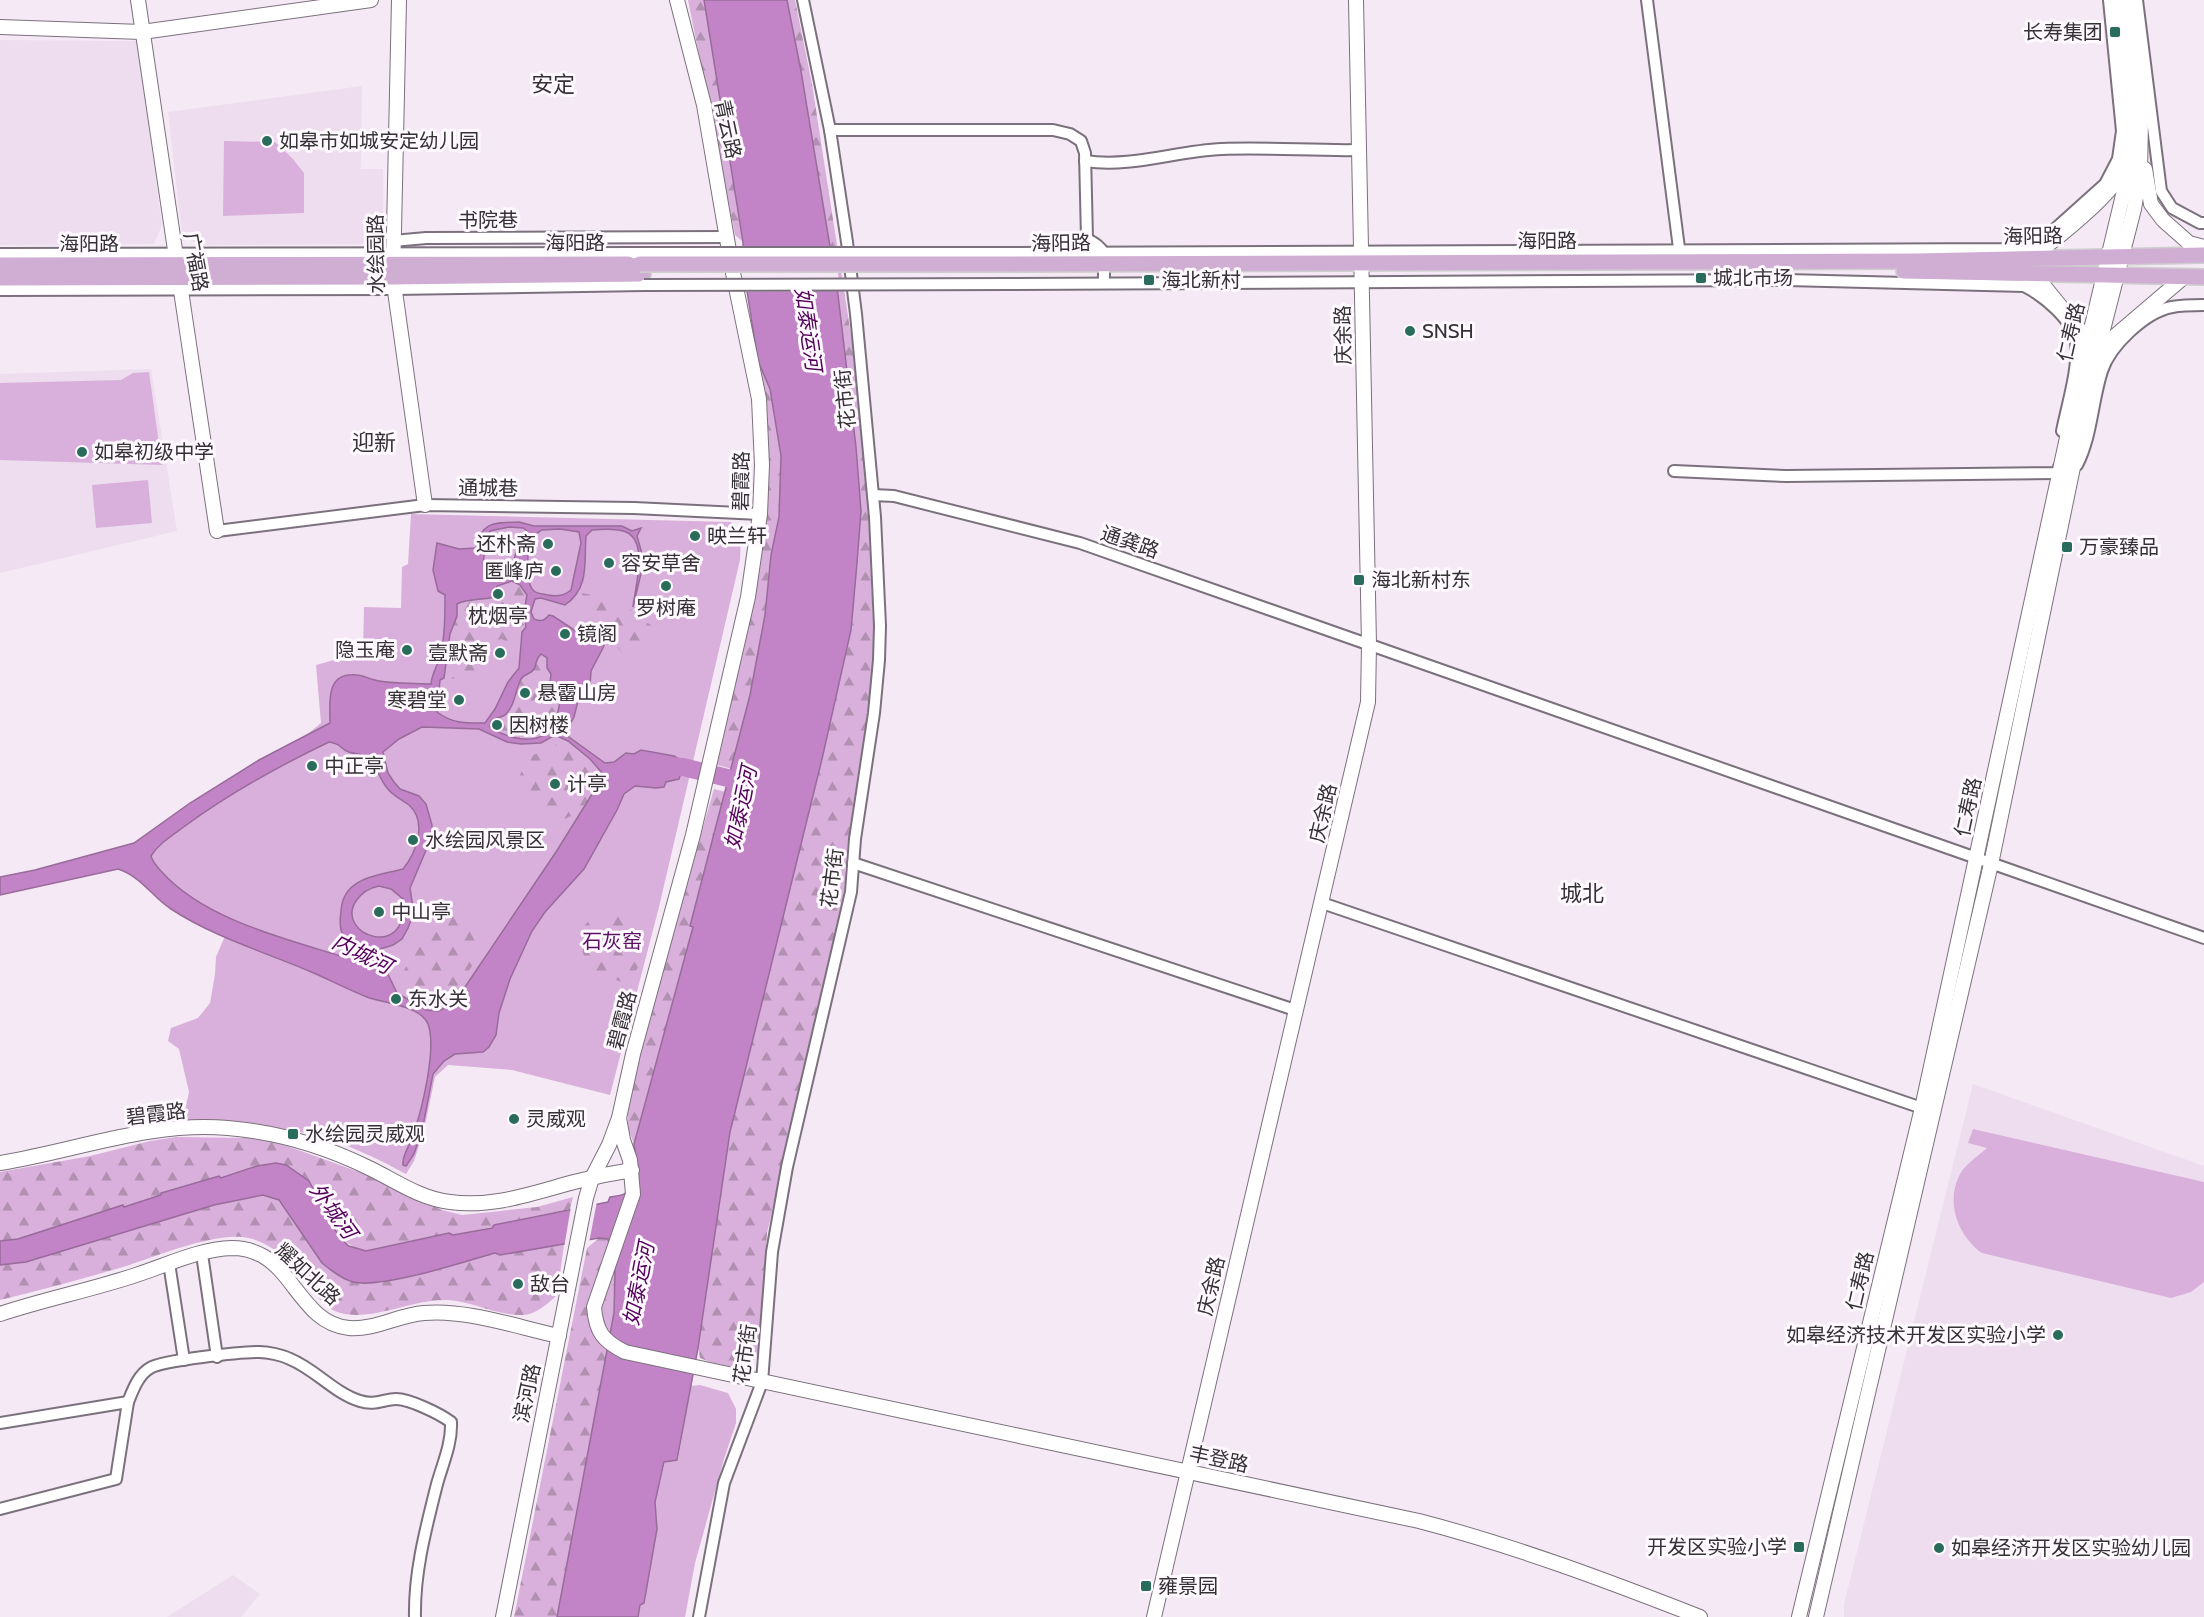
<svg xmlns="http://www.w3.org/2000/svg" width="2204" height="1617" viewBox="0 0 2204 1617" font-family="Cabin,'Noto Sans SC',sans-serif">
<defs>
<pattern id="forest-firs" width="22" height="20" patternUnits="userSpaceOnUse" patternTransform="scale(1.5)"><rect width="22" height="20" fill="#d9b0db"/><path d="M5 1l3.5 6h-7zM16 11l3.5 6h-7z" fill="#b190b2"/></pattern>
</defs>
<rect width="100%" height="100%" fill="#f5e9f5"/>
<!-- built -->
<g fill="#eeddef">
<path d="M0,40l137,1 25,184 -8,19 -154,1z"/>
<path d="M362,86l-1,83h22v67l-13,8 -172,1 -16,-11 -14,-122z"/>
<path d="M151,369l26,162 -177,42v-199z"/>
<path d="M1973,1084l231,82v451h-360v-13z"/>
<path d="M233,1575l27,19 -19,23h-74z"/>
</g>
<!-- green -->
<g fill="#d9b0db">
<path d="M224,141l51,1 17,16 12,15v40l-81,3z"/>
<path d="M149,372l13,93 -162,-5v-77l121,-3 12,-7z"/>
<path d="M148,480l4,43 -56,5 -4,-43z"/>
<path d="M411,514l320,8 10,15 -1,23 -81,347 -49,188 -98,-25 -64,-5 -13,12 -11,53 -10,31 -8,13c-28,-15 -58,-30 -89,-38 -44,-11 -89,-13 -134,-16l6,-28 -10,-43 -11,-8 3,-13 27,-10 12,-15 5,-29 1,-17 9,-21 -55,-27 -31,-62 153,-100 29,-24 -5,-58 18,-5 4,-5h25l1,-48 37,1 1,-41 6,-3z"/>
<path d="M1973,1129l231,53v100l-13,10 -20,6 -189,-45c-24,-17 -37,-51 -22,-79 6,-10 18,-18 27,-26l-19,-5z"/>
<path d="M700,1385l28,8 8,16v14l-12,36 -29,104 -10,54h-47l19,-88 -2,-27 10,-40 13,-2 13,-74z"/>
</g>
<!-- forest -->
<g fill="url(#forest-firs)">
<path d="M688,0h16l39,242 -8,-7z"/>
<path d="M787,0h8l17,84 43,277 13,145 7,160 -25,162 -5,40 2,23 -80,342 -7,118 -8,11 -10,7 -30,-6 -12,-5 -2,-10 32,-216 121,-502 10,-119 -23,-216 -37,-224z"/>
<path d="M759,361l11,28 11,67 -2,61 -8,38 -6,60 -15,80 -18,74 -15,-4 47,-223 3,-57v-58z"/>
<path d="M512,581l8,4 7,10 -3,17 2,15 -9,16 -7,1 -8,-5 -11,2 -3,29 -10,2 -12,-1 -7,8 -15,-1 6,-44 7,-18 -1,-12c10,-6 32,-4 44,-2l2,-10 -5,-6z"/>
<path d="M582,593l26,5 23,12 7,8 15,8 -23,33 -9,-7 -5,-7 -4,-17 -28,-22z"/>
<path d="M541,654l6,4v10l4,6v8l4,1c9,13 5,43 -11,51 -11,7 -36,8 -43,-5l4,-14 10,-15 6,-20 11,-8 3,-5 1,-7z"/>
<path d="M563,740l5,1 32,29c-1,18 -17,43 -36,49 -5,1 -13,-1 -19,-1l-25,-43 9,-19 20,-6z"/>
<path d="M714,789l12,3 -36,133 3,2 -59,217 -6,-16v-15l16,-81z"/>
<path d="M613,910l17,3c13,17 19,40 5,59 -2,4 -8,7 -12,10l-30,-8c-18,-30 -20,-55 20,-64z"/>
<path d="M458,913l21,7 5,21 -4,13 -31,46 -17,5 -18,-13 -10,-22 35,-52z"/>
<path d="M176,1137l74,1 29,5 83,30 80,37 20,5 75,-8 36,-10 -3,12 -76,16 -2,2 -39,8 -4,-2 -76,17 -7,1 -11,-3 -16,-11 -30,-56 -52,-15 -37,13 -1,-3 -57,17v2l-144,44 -18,2v-69l90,-16 60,-15z"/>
<path d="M263,1195l15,5 44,63 57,20 116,-30 69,-8 -7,50c-8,8 -22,20 -34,20 -26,1 -51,-14 -76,-15 -35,-2 -85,27 -116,9 -9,-5 -15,-15 -21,-23 -18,-22 -38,-46 -68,-49 -33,-3 -87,20 -119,30 -41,12 -82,23 -123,33v-35l26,-3 188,-57z"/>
<path d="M599,1238l9,1 7,33 -1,41 -57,304h-43l73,-369z"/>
</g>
<!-- water -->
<g fill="#c284c6" stroke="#986b9a" stroke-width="1.5" fill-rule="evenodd">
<path d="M704,0h83l14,71 37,224 18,152 5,64 -4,52 -6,67 -29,129 -92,373 -32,216 -21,112 -13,2 -9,40 2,27 -13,74 -4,2 -2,12h-81l57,-304 1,-41 -7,-33 -9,-1 -99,17 -5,-2c-32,9 -113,36 -142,29 -12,-3 -22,-12 -31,-19l-43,-63 -16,-5 -49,10 -188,57 -26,3v-24l18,-2 105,-34 1,2 37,-12v-2l58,-17 2,2 36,-12 19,-3 10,2 23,16 30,56 10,9 17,5 83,-18 4,2 39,-7 2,-3 114,-23 2,-5c4,-1 11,-1 14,-3 16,-7 12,-37 10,-50l59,-217 -3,-1 60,-231 15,-80 6,-60 8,-38 2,-61 -11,-67 -12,-28 -14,-89 -1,-30z"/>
<path d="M519,522l15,4h88l10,5 9,-3 -4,8 7,25 -11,46c2,-20 16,-65 -7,-75 -10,-4 -24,-3 -34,-2l-6,6c-2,25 4,52 -21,69l-24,-7 -6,1 -4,13 3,7c7,3 10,2 15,-4l4,1 38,25 13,5 -13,25 -1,15 -12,15 -4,16 -6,11 1,9 36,26 9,-1 12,-9 8,1 7,-4 33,6 7,4 2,7 -4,12 -13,3 -2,5 -8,1 -21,-2 -11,8 -7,16 -33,59 -39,43 -13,19 -22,48 -11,34 -3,22 -7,12 -6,5 -28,2 -11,7 -11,13 -11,57 -8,23 -8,12 -3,-1c-1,-11 7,-19 10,-30 9,-25 24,-87 15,-111 -7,-18 -45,-21 -61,-27 -20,-8 -39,-18 -58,-26 -45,-19 -97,-35 -138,-62 -20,-13 -29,-32 -53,-40l-118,26v-18l35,-7 99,-27 56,-40 69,-43 71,-37c0,-21 -5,-51 27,-48 6,0 12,4 18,5 12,4 42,3 56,4 1,-11 6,-17 9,-27 5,-20 5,-41 5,-62l-7,-4 -5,-21 4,-27 22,6 17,-1c6,-27 17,-25 43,-26zM509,527l14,1 4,3c-1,16 -4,11 -11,22 -2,4 -2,10 -3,15l-17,11c-4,-2 -11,-4 -12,-9 -2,-8 2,-31 6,-39zM560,529l19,3 2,11 -10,47c-7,6 -14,7 -23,5 -4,-1 -11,-1 -14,-4 -8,-6 -6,-29 -6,-38l5,-6 3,-13 6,-4zM512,581l8,4 7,10 -3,17 2,15 -4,5 -3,36 -11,14 -13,27 -10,14c-19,0 -32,1 -48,-11l3,-32 4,-2 6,-44 7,-18v-12c8,-5 26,-4 38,-7l2,-11zM541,654l6,4v10l4,6 -1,9 5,1c5,7 6,18 3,27 -2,6 -3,12 -7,17 -14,20 -46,9 -61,-1l1,-6c5,-4 9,-3 14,-6 10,-9 10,-24 16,-36 4,-6 12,-5 14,-12 2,-7 1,-8 6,-13zM422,727l57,2 28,13 14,2 20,-1 14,-8 13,6 22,18 14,16 -48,77 -91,135 -17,20 -10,4 -12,-1 -29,-17 -12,-25 -14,-10 3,-7 19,-6 9,-6 6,-11 6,-15 -4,-25 22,-52v-11l-6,-21 -7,-8 -19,-7 -6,-7 -6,-9 -5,-21 16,-13zM329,742c14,2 9,6 20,10 4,2 9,1 13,3 13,5 17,23 25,33 6,8 14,11 22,17 19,17 7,48 -6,64 -26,7 -60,8 -62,42 -1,7 -2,17 2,24 3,6 10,6 14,11v6l-10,6c-60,-19 -143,-38 -186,-87 -4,-5 -8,-8 -10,-15 8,-13 22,-21 34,-30 45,-33 94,-60 144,-84zM379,886l12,3 12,10c7,63 -69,36 -47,2 6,-9 13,-13 23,-15z"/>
</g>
<!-- pier -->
<g fill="#f5e9f5">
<path d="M740,246h93l8,45 -97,1 -3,-20z"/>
<path d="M597,1201l-8,42 -25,5 7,-42z"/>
</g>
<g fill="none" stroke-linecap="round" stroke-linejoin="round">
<!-- river -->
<path stroke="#c284c6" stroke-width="18" d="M659,765l24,2 69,17"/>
<defs>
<g id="street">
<path d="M1647,0l33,256"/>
<path d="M2137,0l24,191 11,17 28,15h4"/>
<path d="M830,130h223l17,4 11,7 4,12 2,86c24,12 16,19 17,43"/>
<path d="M1085,161c47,7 90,-10 137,-12 46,-2 92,2 137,1"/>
<path d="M393,241l33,-3 301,-1"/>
<path d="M1008,253l996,-4 27,-2 15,-10 59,-53 13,-25 4,-28 -13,-131"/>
<path d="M0,254l638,-1"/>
<path d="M1009,284l778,-4 237,6c18,9 50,34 52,57 3,24 -9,63 -14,88"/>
<path d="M0,290l394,-1 250,-4"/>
<path d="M2077,465c15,-29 15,-63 25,-94 8,-25 43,-59 70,-64 10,-2 21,-2 32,-2"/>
<path d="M1674,471l112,5 274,-3 -1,-6"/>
<path d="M873,495l21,1 186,47 1124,395"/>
<path d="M217,531l208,-26 209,3 126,6"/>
<path d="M853,863l442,147"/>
<path d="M1322,903l600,205"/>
<path d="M202,1254l15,103"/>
<path d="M169,1263l15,97"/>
<path d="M0,1423l128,-21c5,-12 10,-27 22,-34 13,-8 91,-16 109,-16 9,0 23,3 31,7 25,10 44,34 70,42 15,5 24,-2 36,-2 14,0 44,15 55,23 1,21 -8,41 -14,62 -11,44 -23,88 -22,133"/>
<path d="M0,1509l116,-30 12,-77"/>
<path d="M699,1617l25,-134 38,-101 10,-130 15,-85 64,-275 4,-53 19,-126 5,-53 1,-34 -5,-109 -19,-203 -9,-72 -17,-112 -27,-130"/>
</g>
<g id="secondary">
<path d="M138,0c25,177 53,354 79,531"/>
<path d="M399,0l-6,277 32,228"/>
<path d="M0,27l142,5 229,-32"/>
<path d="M2145,169l6,35 12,16 26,23 15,4"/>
<path d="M2031,257c22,-15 86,-65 92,-89"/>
<path d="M2025,273l19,13 39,48 1,14"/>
<path d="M2098,357l18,-22 68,-58"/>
<path d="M619,1118l4,22 7,20 3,34 -39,113c2,25 9,34 31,45l794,169c96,25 189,60 281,96"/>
<path d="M0,1163c75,-12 151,-42 228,-35 47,4 96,18 139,39 26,12 53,32 83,35 43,6 83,-9 124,-20 19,-5 38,-9 58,-12"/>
<path d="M0,1314c45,-15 91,-24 136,-39 31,-10 63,-26 96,-27 11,0 22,3 31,8 32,18 43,68 86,72 26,2 49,-13 75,-15 42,-4 93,14 135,23"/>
<path d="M503,1617l83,-419 6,-20 17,-33 10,-27 14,-64 60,-219 55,-238 12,-83 2,-49 -3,-66 -27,-131 -28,-163 -27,-105"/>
<path d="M1154,1617l214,-915 1,-58 -13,-644"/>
<path d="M1799,1617l123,-509 162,-749 43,-181 4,-41 -14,-137"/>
<path d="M1816,1617l175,-753 104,-503 39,-152 6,-35 1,-54 -14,-120"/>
</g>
<g id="primary">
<path d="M1010,264l907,-3 287,-6"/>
<path d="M0,265l628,-1"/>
<path d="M1904,271l300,6"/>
<path d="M0,278l393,-1 250,-3"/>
</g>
</defs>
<!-- street casing -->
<use href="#street" stroke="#7b717c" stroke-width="14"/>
<!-- secondary casing -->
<use href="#secondary" stroke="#7b717c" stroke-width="16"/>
<!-- primary casing -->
<use href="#primary" stroke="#cfcecf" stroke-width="18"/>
<!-- street -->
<use href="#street" stroke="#fff" stroke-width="10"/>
<!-- secondary -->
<use href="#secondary" stroke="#fff" stroke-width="14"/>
<!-- primary -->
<use href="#primary" stroke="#d0aed3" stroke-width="15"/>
<defs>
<g id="street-bridge">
<path d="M638,253h370"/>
<path d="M644,285l365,-1"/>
</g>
<path id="primary-bridge" d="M640,264h370"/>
</defs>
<!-- street-bridge casing -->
<use href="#street-bridge" stroke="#7b717c" stroke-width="14" stroke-linecap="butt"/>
<!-- primary-bridge casing -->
<use href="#primary-bridge" stroke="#cfcecf" stroke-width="18" stroke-linecap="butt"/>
<!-- street-bridge -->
<use href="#street-bridge" stroke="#fff" stroke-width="10"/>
<!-- primary-bridge -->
<use href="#primary-bridge" stroke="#d0aed3" stroke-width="15"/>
</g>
<!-- markers -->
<g fill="#2a6c5c" stroke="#fef9fe" stroke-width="2">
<rect x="2109" y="26" width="12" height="12" rx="3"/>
<circle cx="267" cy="141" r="6"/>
<rect x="1695" y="272" width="12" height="12" rx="3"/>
<rect x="1143" y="274" width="12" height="12" rx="3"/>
<circle cx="1410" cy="331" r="6"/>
<circle cx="82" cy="452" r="6"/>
<circle cx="695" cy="536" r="6"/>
<circle cx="548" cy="544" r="6"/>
<rect x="2061" y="541" width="12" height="12" rx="3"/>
<circle cx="609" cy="563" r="6"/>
<circle cx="556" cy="571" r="6"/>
<rect x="1353" y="574" width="12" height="12" rx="3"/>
<circle cx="666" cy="586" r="6"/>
<circle cx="498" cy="594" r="6"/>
<circle cx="565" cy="634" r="6"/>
<circle cx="407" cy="650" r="6"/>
<circle cx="500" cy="653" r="6"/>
<circle cx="525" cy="693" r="6"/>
<circle cx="459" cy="700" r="6"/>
<circle cx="497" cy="725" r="6"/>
<circle cx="312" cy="766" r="6"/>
<circle cx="555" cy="784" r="6"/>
<circle cx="413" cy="840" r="6"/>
<circle cx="379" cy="912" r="6"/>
<circle cx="396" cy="999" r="6"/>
<circle cx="514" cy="1119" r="6"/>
<rect x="287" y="1128" width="12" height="12" rx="3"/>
<circle cx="518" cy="1284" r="6"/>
<circle cx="2058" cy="1335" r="6"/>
<rect x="1793" y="1541" width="12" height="12" rx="3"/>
<circle cx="1939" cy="1548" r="6"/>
<rect x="1140" y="1580" width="12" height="12" rx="3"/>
</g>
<g text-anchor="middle" stroke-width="6" stroke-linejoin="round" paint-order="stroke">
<!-- poi labels -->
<g font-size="20" fill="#353135" stroke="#fef9fe" text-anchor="start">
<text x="2103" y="39" text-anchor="end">长寿集团</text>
<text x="279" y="148">如皋市如城安定幼儿园</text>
<text x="1713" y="285">城北市场</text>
<text x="1161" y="287">海北新村</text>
<text x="1422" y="338">SNSH</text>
<text x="94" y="459">如皋初级中学</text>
<text x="707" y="543">映兰轩</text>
<text x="536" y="551" text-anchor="end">还朴斋</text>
<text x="2079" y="554">万豪臻品</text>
<text x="621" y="570">容安草舍</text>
<text x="544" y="578" text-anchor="end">匿峰庐</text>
<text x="1371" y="587">海北新村东</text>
<text x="666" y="615" text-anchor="middle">罗树庵</text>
<text x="498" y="623" text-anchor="middle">枕烟亭</text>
<text x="577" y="641">镜阁</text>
<text x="395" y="657" text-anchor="end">隐玉庵</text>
<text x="488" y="660" text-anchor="end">壹默斋</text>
<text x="537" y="700">悬霤山房</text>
<text x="447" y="707" text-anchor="end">寒碧堂</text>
<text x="509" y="732">因树楼</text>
<text x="324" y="773">中正亭</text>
<text x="567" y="791">计亭</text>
<text x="425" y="847">水绘园风景区</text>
<text x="391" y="919">中山亭</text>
<text x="408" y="1006">东水关</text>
<text x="526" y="1126">灵威观</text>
<text x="305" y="1141">水绘园灵威观</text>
<text x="530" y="1291">敌台</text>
<text x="2046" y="1342" text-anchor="end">如皋经济技术开发区实验小学</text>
<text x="1787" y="1554" text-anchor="end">开发区实验小学</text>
<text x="1951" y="1555">如皋经济开发区实验幼儿园</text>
<text x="1158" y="1593">雍景园</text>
</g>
<!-- street labels -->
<g font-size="20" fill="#353135" stroke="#fef9fe">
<text transform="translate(728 129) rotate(78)" y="7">青云路</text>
<text x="488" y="227">书院巷</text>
<text transform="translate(2033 236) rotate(-1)" y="7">海阳路</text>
<text x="1547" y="248">海阳路</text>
<text x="575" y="250">海阳路</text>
<text transform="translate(1061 243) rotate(-1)" y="7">海阳路</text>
<text x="89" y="251">海阳路</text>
<text transform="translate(376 254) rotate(-91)" y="7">水绘园路</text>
<text transform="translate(196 262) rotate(80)" y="7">广福路</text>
<text transform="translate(2071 332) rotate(-77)" y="7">仁寿路</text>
<text transform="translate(1343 335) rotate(-91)" y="7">庆余路</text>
<text transform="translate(845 399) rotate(-96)" y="7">花市街</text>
<text transform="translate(741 481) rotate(-89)" y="7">碧霞路</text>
<text transform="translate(488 488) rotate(1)" y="7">通城巷</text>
<text transform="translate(1130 542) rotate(19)" y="7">通龚路</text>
<text transform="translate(1968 807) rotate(-78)" y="7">仁寿路</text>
<text transform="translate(1323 813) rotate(-77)" y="7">庆余路</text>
<text transform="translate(832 878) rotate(-83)" y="7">花市街</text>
<text transform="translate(622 1020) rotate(-75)" y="7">碧霞路</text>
<text transform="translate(156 1114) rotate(-7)" y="7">碧霞路</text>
<text transform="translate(308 1274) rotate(43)" y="7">耀如北路</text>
<text transform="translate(1860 1281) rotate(-77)" y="7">仁寿路</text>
<text transform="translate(1211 1286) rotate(-77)" y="7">庆余路</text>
<text transform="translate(745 1354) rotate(-82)" y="7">花市街</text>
<text transform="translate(527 1393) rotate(-78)" y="7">滨河路</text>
<text transform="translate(1219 1459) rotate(12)" y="7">丰登路</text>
</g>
<!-- park labels -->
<g font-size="20" fill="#5e1064" stroke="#fef9fe">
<text x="612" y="948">石灰窑</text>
</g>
<!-- water labels -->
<g font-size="21" font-style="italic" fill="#54025b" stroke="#fef9fe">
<text transform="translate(808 329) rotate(82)" y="7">如泰运河</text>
<text transform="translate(741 808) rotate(-78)" y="7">如泰运河</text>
<text transform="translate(362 954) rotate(26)" y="7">内城河</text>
<text transform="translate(333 1211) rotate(54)" y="7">外城河</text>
<text transform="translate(639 1284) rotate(-79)" y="7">如泰运河</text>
</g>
<!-- quarter labels -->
<g font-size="22" fill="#353135" stroke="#fef9fe">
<text x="553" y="92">安定</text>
<text x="374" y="450">迎新</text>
<text x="1582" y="901">城北</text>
</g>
</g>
</svg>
